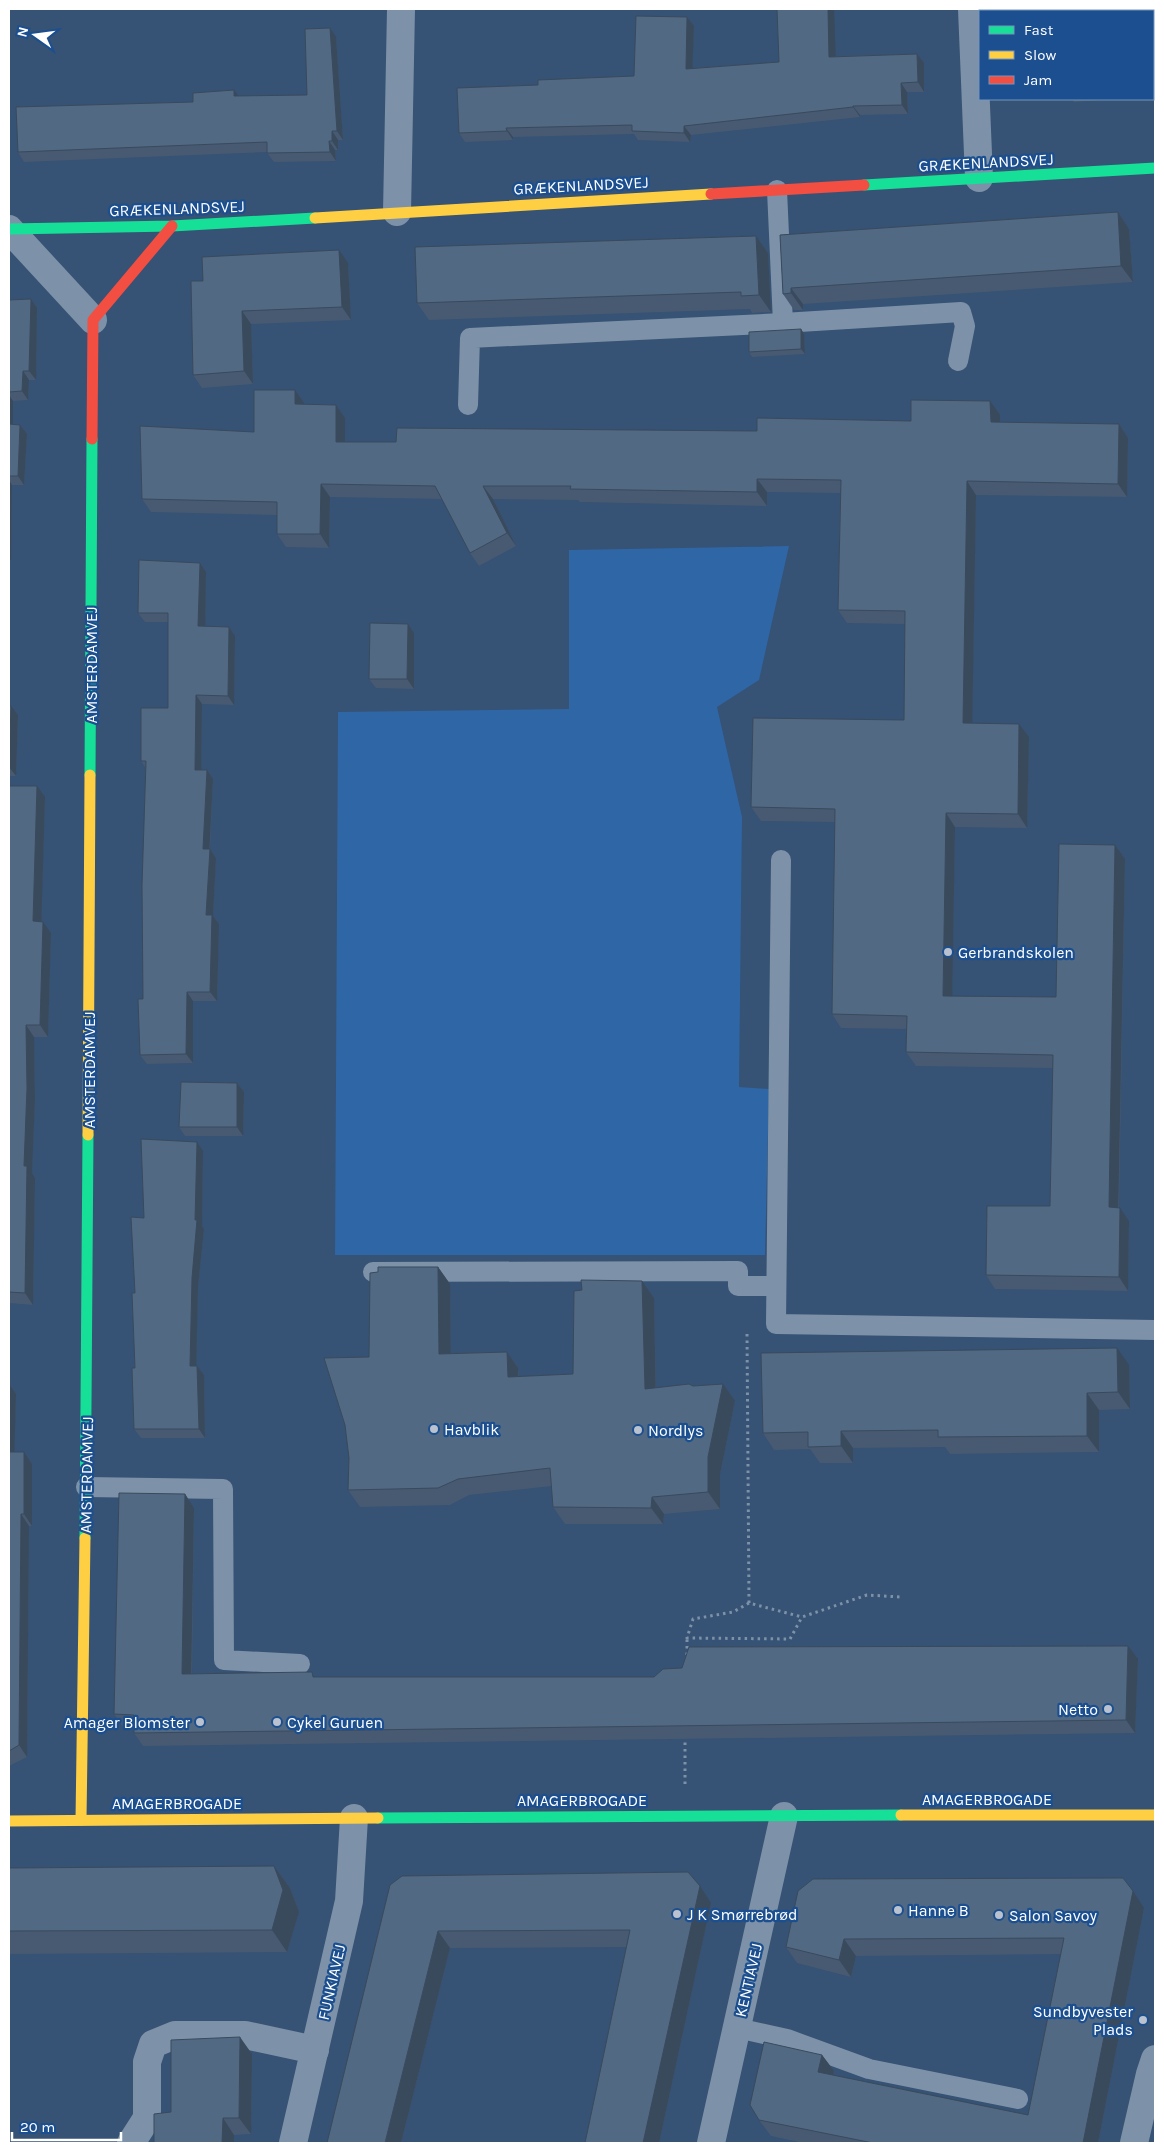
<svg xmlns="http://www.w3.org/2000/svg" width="1164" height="2152" viewBox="0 0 1164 2152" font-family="Karla,sans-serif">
<rect width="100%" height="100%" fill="#365274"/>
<!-- green -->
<path fill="#2f66a5" d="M789,546l-30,134 -42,27 25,110 -3,270 30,2 -4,166h-430l3,-543 231,-3v-159z"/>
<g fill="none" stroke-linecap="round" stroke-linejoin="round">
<!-- path -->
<g stroke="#7d92a8" stroke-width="3" stroke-dasharray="2.5 4" stroke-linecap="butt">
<path d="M747,1334l2,269 53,14 65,-22 34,2"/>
<path d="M749,1603l-16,9 -40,7 -6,19 103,1 12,-22"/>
<path d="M687,1655v-17"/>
<path d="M685,1784v-45"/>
</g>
<!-- lane -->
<g stroke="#7d92a8" stroke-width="20">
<path d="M783,323l178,-11 4,14 -7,35"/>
<path d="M468,405l2,-67 313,-15 -6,-133"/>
<path d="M781,860l-5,464 379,6"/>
<path d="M373,1272l365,-1v15h38"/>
<path d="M86,1487l137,2 1,171 76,4"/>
<path d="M737,2028l50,11 82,30 149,30"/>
</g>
<!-- street -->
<g stroke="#7d92a8" stroke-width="28">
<path d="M972,9l7,169"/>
<path d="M397,212l4,-203"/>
<path d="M9,229l84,91"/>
<path d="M131,2143l16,-25v-56l6,-18 22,-9h70l70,15"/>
<path d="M293,2143l56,-242 5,-83"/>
<path d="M711,2143l73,-327"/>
<path d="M1134,2143l16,-69 5,-15"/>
</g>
<!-- fast -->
<g stroke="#16e098" stroke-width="11">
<path d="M864,185l291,-17"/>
<path d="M9,229l163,-3 143,-8"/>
<path d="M90,775l2,-336"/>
<path d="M85,1538l3,-403"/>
<path d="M378,1818l523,-3"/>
</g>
<!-- slow -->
<g stroke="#ffcf43" stroke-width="11">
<path d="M315,218l396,-24"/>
<path d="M88,1135l2,-360"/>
<path d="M901,1815h254"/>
<path d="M81,1820l4,-282"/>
<path d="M9,1821l369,-3"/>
</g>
<!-- jam -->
<g stroke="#f24e42" stroke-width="11">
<path d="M711,194l153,-9"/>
<path d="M92,439l1,-119 79,-94"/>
</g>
</g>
<!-- wall -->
<g fill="#475a72">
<path d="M687,17l7,9 -2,42 87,-6 57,-6 81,-2 7,9v29h-17l1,22 -48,1v2l-169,18 -1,7 -52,-2 -4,-6 -121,3v3l-48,2 -6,-9 79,-48 96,-9z"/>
<path d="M336,37l7,103h-5v10h-3l1,11 -62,1 -7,-9v-1l-243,10 -6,-10 175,-50 45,-6 69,-1z"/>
<path d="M1153,50l2,2v44h-2z"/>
<path d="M1072,99h41l-39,3z"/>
<path d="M1118,212l11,17 4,53 -330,22v6h-9l-11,-16 -3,-59z"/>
<path d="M756,236l12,17 3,59 -19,1 -2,-4 -321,11 -12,-17z"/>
<path d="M348,263l3,57 -100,4 2,60 -51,4 -9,-13 10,-94z"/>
<path d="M31,299l6,9 -1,72h-7l-1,20 -15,1v23l7,1 7,9 -3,51h-12l-1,76 -2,-1v-260z"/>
<path d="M801,329l3,5 1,20 -53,3 -3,-5z"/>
<path d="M295,390l9,14 32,1 9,13v24h51l361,-11 243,-16v7l119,2 9,14 -1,59 -151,-2 -4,228 57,14 -2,91 -72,-1 -3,169 104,1 59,-152 10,14 -6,349 10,13 -1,70 -133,-2 -9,-14 64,-69 3,-138 -137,-2 -10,-14v-23l-65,-1 -9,-14 3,-192 -74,-1 -10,-14 153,-87 1,-96 -58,-1 -9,-13 2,-117 -73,-1v14l-187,-4 -2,-2 -85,-1 23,47 -37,20 -9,-13 -28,-54 -112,-2 -1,51 -43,-1 -9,-13v-19l-126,-3 -9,-13 112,-67z"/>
<path d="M200,563l6,9 -1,54 24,1 6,9 -1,69 -32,-1 -1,66h6l6,9 -3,70 6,9 -3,58 6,8 -2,77h-24v62l-46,1 -7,-9 3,-56 2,-232 -4,-6 27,-53v-86h-23l-7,-9z"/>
<path d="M408,624l6,9v56l-38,-1 -7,-9z"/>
<path d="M9,706l9,9 -2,61h-7z"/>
<path d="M9,786l36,11 -4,125 10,11 -3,104h-14l1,62 -3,74 3,5 -2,127 -24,-2z"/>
<path d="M237,1083l7,9 -1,44h-58l-6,-9z"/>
<path d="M203,1151l-1,75 2,3 -6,58 -2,79h1l7,9 1,63h-64l-7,-9 1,-136z"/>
<path d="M438,1267l12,17 1,69 56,-1 11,16 1,9 54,-3 69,-93 12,17 2,90 37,-2 42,15 -15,73v35l-56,5 -1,10h-98l-12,-17 -1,-21 -83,9 -19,10 -90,2 -12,-17 21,-133z"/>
<path d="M1129,1365l1,44 -31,1v42l-149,2 -5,-7 -92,1v15h-33l-10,-14 -36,1 -11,-17z"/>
<path d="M9,1384l7,10 -2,58h10l8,12v62h-3l-2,231 -18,9z"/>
<path d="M185,1494l9,14 -2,166 123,3h339l484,-18 -3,74 -992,13 -9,-13v-5l-11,-1 -9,-13z"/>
<path d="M274,1866l16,22 9,24 -12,40 -278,2v-86z"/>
<path d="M390,1885l321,18 -52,240h-74l42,-196 -177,1 -49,195h-74z"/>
<path d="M798,1891l346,17 -46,235h-294l-33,-7 -12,-16 63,-65 12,16 -1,4 195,40 33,-161 -205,2 -5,21 -54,-14 -11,-16z"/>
<path d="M252,2054l-1,80 -17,1 -63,-23z"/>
</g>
<!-- shaded-wall -->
<g fill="#394a5c">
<path d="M828,9h6l2,57 -7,-9z"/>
<rect x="1112" y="9" width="7" height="2"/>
<path d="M687,17l7,9 -2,52 -6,-9z"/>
<path d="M330,28l6,9 7,103 -6,-9z"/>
<path d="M1153,50l2,2v42l-2,-3z"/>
<path d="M917,54l7,9v29l-6,-10z"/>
<path d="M901,83l6,9 1,22 -6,-9z"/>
<path d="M234,90l7,9 -7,-3z"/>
<path d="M853,106l7,9v2l-7,-10z"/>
<path d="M684,126l7,9 -1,7 -6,-9z"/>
<path d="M506,128l7,9v3l-6,-9z"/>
<path d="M332,131l6,9v10l-6,-9z"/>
<path d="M329,141l6,9 1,11 -6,-9z"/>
<path d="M1118,212l11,17 4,53 -12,-16z"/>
<path d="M756,236l12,17 3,59 -12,-17z"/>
<path d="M339,250l9,13 3,57 -9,-13z"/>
<path d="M791,288l12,16v6l-12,-17z"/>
<path d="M31,299l6,9 -1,72 -7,-9z"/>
<path d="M242,311l9,13 2,60 -9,-13z"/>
<path d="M801,329l3,5 1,20 -4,-5z"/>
<path d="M23,371l6,9 -1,20 -6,-9z"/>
<path d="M295,390l9,13v14l-9,-13z"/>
<path d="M9,395l4,6v32l-4,-6z"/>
<path d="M990,401l10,14v20l-9,-13z"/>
<path d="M336,405l9,13v37l-9,-13z"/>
<path d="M1119,424l9,14 -1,59 -9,-13z"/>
<path d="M20,425l7,9 -3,51 -6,-9z"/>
<path d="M757,479l10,13v14l-10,-14z"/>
<path d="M9,480l3,5 -1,76 -2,-3z"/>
<path d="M967,481l9,14 -4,242 -9,-14z"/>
<path d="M321,484l9,13 -1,51 -9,-14z"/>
<path d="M483,486l10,13 23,47 -9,-13z"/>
<path d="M200,563l6,9 -1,63 -7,-9z"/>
<path d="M408,624l6,9v56l-7,-10z"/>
<path d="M229,627l6,9 -1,69 -6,-9z"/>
<path d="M196,695l6,9 -1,75 -6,-9z"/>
<path d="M11,706l7,9 -2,61 -7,-9z"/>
<path d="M1019,724l10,13 -2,91 -9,-14z"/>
<path d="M207,770l6,9 -4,79 -6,-9z"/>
<path d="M37,786l8,11 -4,136 -8,-12z"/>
<path d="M946,813l9,14 -3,182 -9,-13z"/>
<path d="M1115,845l10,14 -7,362 -9,-14z"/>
<path d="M210,849l6,9 -3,58 6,8 -2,77 -7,-9 -4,-77z"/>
<path d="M43,922l8,11 -3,104 -8,-12z"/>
<path d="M187,992l6,9v62l-7,-9z"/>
<path d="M26,1025l8,12 1,62 -3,74 3,5 -2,127 -8,-12 -1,-127z"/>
<path d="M237,1083l7,9 -1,44 -6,-9z"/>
<path d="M197,1142l6,9 -1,75 2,3 -6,58 -2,88 -6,-9 2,-88 3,-58z"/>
<path d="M1120,1208l9,13 -1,70 -9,-14z"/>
<path d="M438,1267l12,17 1,86 -12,-16z"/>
<path d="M642,1281l12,17 2,108 -11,-17z"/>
<path d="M1117,1348l12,17 1,44 -12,-17z"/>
<path d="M507,1352l11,16 1,26 -11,-17z"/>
<path d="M197,1366l7,9 1,63 -6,-9z"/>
<path d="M9,1384l7,10 -2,70 -5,-8z"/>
<path d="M723,1384l12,17 -15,73v35l-12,-17v-35z"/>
<path d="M1087,1393l12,17v42l-12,-16z"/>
<path d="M841,1431l12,17v15l-12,-17z"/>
<path d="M24,1452l8,12v62l-8,-12z"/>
<path d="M185,1494l9,14 -3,179 -9,-13z"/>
<path d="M652,1497l12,17 -1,10 -12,-16z"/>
<path d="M21,1514l8,12 -2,231 -8,-12z"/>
<path d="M1128,1646l10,13 -3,74 -9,-13z"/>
<path d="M274,1866l16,22 9,24 -12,40 -15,-22z"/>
<path d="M700,1886l11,17 -52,240h-16z"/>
<path d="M1133,1891l11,17 -46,235h-15z"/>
<path d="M438,1931l12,17 -49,195h-16z"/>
<path d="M844,1939l12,17 -5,21 -12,-17z"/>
<path d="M240,2037l12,17 -1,80 -12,-16z"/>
<path d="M822,2055l12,16 -4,17 -12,-16z"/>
<path d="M223,2118l11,17v8h-12z"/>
</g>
<!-- building -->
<g fill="#526984" stroke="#394a5c">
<path d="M777,9h51l1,48 88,-3 1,28 -17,1 1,22 -49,1v1l-169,19v7l-52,-2v-6l-126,3 1,3 -48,2 -2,-45 81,-3v-5l96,-4 2,-60 51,1 -1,52 93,-7z"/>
<rect x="1002" y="9" width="110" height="2"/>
<path d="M330,28l7,103h-5v10h-3l1,11 -63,1v-11l-249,10 -2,-45 177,-5v-9l41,-3v6l73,-1 -2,-66z"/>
<path d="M1118,212l3,54 -330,22v5l-8,1 -3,-59z"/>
<path d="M756,236l3,59 -18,1v-4l-324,11 -2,-56z"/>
<path d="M339,250l3,57 -100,4 2,60 -51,4 -2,-94h12l-1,-24z"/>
<path d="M31,299l-2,72h-6l-1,20 -13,1v-92z"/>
<path d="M801,329v20l-52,3v-20z"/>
<path d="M254,390h41v14l41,1v37h60l1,-14 360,3v-13l154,3v-21l79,1 1,21 128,2 -1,60 -151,-3 -4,242 56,1 -1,90 -72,-1 -3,183 113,1 3,-153 56,1 -6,362 11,1 -1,69 -133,-2 1,-69h63l3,-151 -147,-3 1,-36 -75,-2 3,-205 -84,-2 2,-89 151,2 1,-109 -67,-1 3,-130 -84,-1v13l-187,-3 1,-3h-88l24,47 -37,20 -35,-67 -114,-2 -1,50h-43v-32l-135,-3 -2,-73 114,6z"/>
<path d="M9,424l11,1 -2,51h-9z"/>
<path d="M139,560l61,3 -2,63 31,1 -1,69 -32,-1 -1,75h12l-4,79h7l-4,66h6l-2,77h-23l-1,62 -46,1 -2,-56h5l-1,-114 4,-124h-5v-53h27v-95h-30z"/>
<path d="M370,623l38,1 -1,55h-38z"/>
<path d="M9,706h2l-2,61z"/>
<path d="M9,786h28l-4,135 10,1 -3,103h-14l1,63 -3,78h3l-2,127 -16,-1z"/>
<path d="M181,1082l56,1v44h-58z"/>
<path d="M141,1139l56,3 -2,78h2l-5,58 -2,88h7l2,63h-65l-2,-61h3l-3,-75h3l-4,-76 13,1z"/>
<path d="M378,1267h60l1,87 68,-2 1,25 65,-3 1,-83 8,-1 -1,-10 61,1 3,108 44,-5 4,2 30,-2 -15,73v35l-56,5 -1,11 -98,-1 -3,-39 -92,11 -20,9 -90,2 1,-32 -4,-33 -21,-67 45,-1 1,-84 8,-1z"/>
<path d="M1117,1348l1,44 -31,1v43l-149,1v-7l-97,1v15l-33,1v-15l-45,1 -2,-80z"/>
<path d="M9,1452h15v62h-3l-2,231 -10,6z"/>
<path d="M119,1493l66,1 -3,180 130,-2 1,5h341l9,-8 19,-1 7,-21 439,-1 -2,74 -992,13v-18l-20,-1z"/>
<path d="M274,1866l9,24 -11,40 -263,1v-63z"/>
<path d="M688,1872l12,14 -57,257h-58l45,-213 -192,1 -53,212h-58l63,-258 12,-9z"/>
<path d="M1123,1878l10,13 -50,252h-210l-114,-23 -9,-15 14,-63 58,13 -4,17 210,43 36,-177 -220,1 -5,21 -53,-13 12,-56 15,-12z"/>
<path d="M240,2037l-1,81h-16l-1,25h-68v-29l17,-2v-72z"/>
</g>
<!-- markers -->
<g fill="#b9c2ce" stroke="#1b4f8f" stroke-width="2">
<circle cx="948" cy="952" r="5"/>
<circle cx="434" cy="1429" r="5"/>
<circle cx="638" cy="1430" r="5"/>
<circle cx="1108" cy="1709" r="5"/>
<circle cx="200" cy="1722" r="5"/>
<circle cx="277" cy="1722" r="5"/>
<circle cx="898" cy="1910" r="5"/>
<circle cx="677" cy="1914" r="5"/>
<circle cx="999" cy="1915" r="5"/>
<circle cx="1143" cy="2020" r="5"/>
</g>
<g text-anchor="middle" stroke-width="4.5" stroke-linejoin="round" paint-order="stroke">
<!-- street labels -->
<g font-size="16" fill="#fff" stroke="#1b4f8f">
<text transform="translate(986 162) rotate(-3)" y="6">GRÆKENLANDSVEJ</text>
<text transform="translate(581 185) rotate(-3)" y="6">GRÆKENLANDSVEJ</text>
<text transform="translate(177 208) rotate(-2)" y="6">GRÆKENLANDSVEJ</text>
<text transform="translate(91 665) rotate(-90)" y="6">AMSTERDAMVEJ</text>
<text transform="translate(89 1070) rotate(-90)" y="6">AMSTERDAMVEJ</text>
<text transform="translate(86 1475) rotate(-89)" y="6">AMSTERDAMVEJ</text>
<text x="987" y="1805">AMAGERBROGADE</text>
<text x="582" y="1806">AMAGERBROGADE</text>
<text x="177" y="1809">AMAGERBROGADE</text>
<text transform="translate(748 1980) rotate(-77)" y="6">KENTIAVEJ</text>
<text transform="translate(331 1982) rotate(-77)" y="6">FUNKIAVEJ</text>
</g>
<!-- poi labels -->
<g font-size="16" fill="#fff" stroke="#1b4f8f" text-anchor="start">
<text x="958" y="958">Gerbrandskolen</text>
<text x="444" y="1435">Havblik</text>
<text x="648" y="1436">Nordlys</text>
<text x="1098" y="1715" text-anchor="end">Netto</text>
<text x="190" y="1728" text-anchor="end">Amager Blomster</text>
<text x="287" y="1728">Cykel Guruen</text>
<text x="908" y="1916">Hanne B</text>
<text x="687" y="1920">J K Smørrebrød</text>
<text x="1009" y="1921">Salon Savoy</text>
<text x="1133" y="2017" text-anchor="end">Sundbyvester<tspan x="1133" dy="18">Plads</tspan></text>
</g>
</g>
<!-- border -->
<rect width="1164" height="2152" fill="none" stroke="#ffffff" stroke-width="20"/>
<!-- legend -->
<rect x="979" y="10" width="175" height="90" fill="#1b4f8f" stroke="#7695bc"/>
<rect x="989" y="26" width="25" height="8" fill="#16e098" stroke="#7695bc"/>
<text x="1024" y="35" font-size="15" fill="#ffffff">Fast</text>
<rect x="989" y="51" width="25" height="8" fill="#ffcf43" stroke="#7695bc"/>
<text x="1024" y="60" font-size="15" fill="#ffffff">Slow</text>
<rect x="989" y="76" width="25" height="8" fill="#f24e42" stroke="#7695bc"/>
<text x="1024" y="85" font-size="15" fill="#ffffff">Jam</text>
<!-- north arrow -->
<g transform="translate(35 35) rotate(284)" stroke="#1b4f8f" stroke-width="4" paint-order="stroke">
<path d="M0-4L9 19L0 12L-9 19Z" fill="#ffffff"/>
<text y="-8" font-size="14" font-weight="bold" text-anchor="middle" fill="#ffffff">N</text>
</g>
<!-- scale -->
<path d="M12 2132v8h109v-8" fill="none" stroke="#ffffff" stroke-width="2.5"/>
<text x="20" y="2132" font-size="15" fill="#ffffff" stroke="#1b4f8f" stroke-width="4" paint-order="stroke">20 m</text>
</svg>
